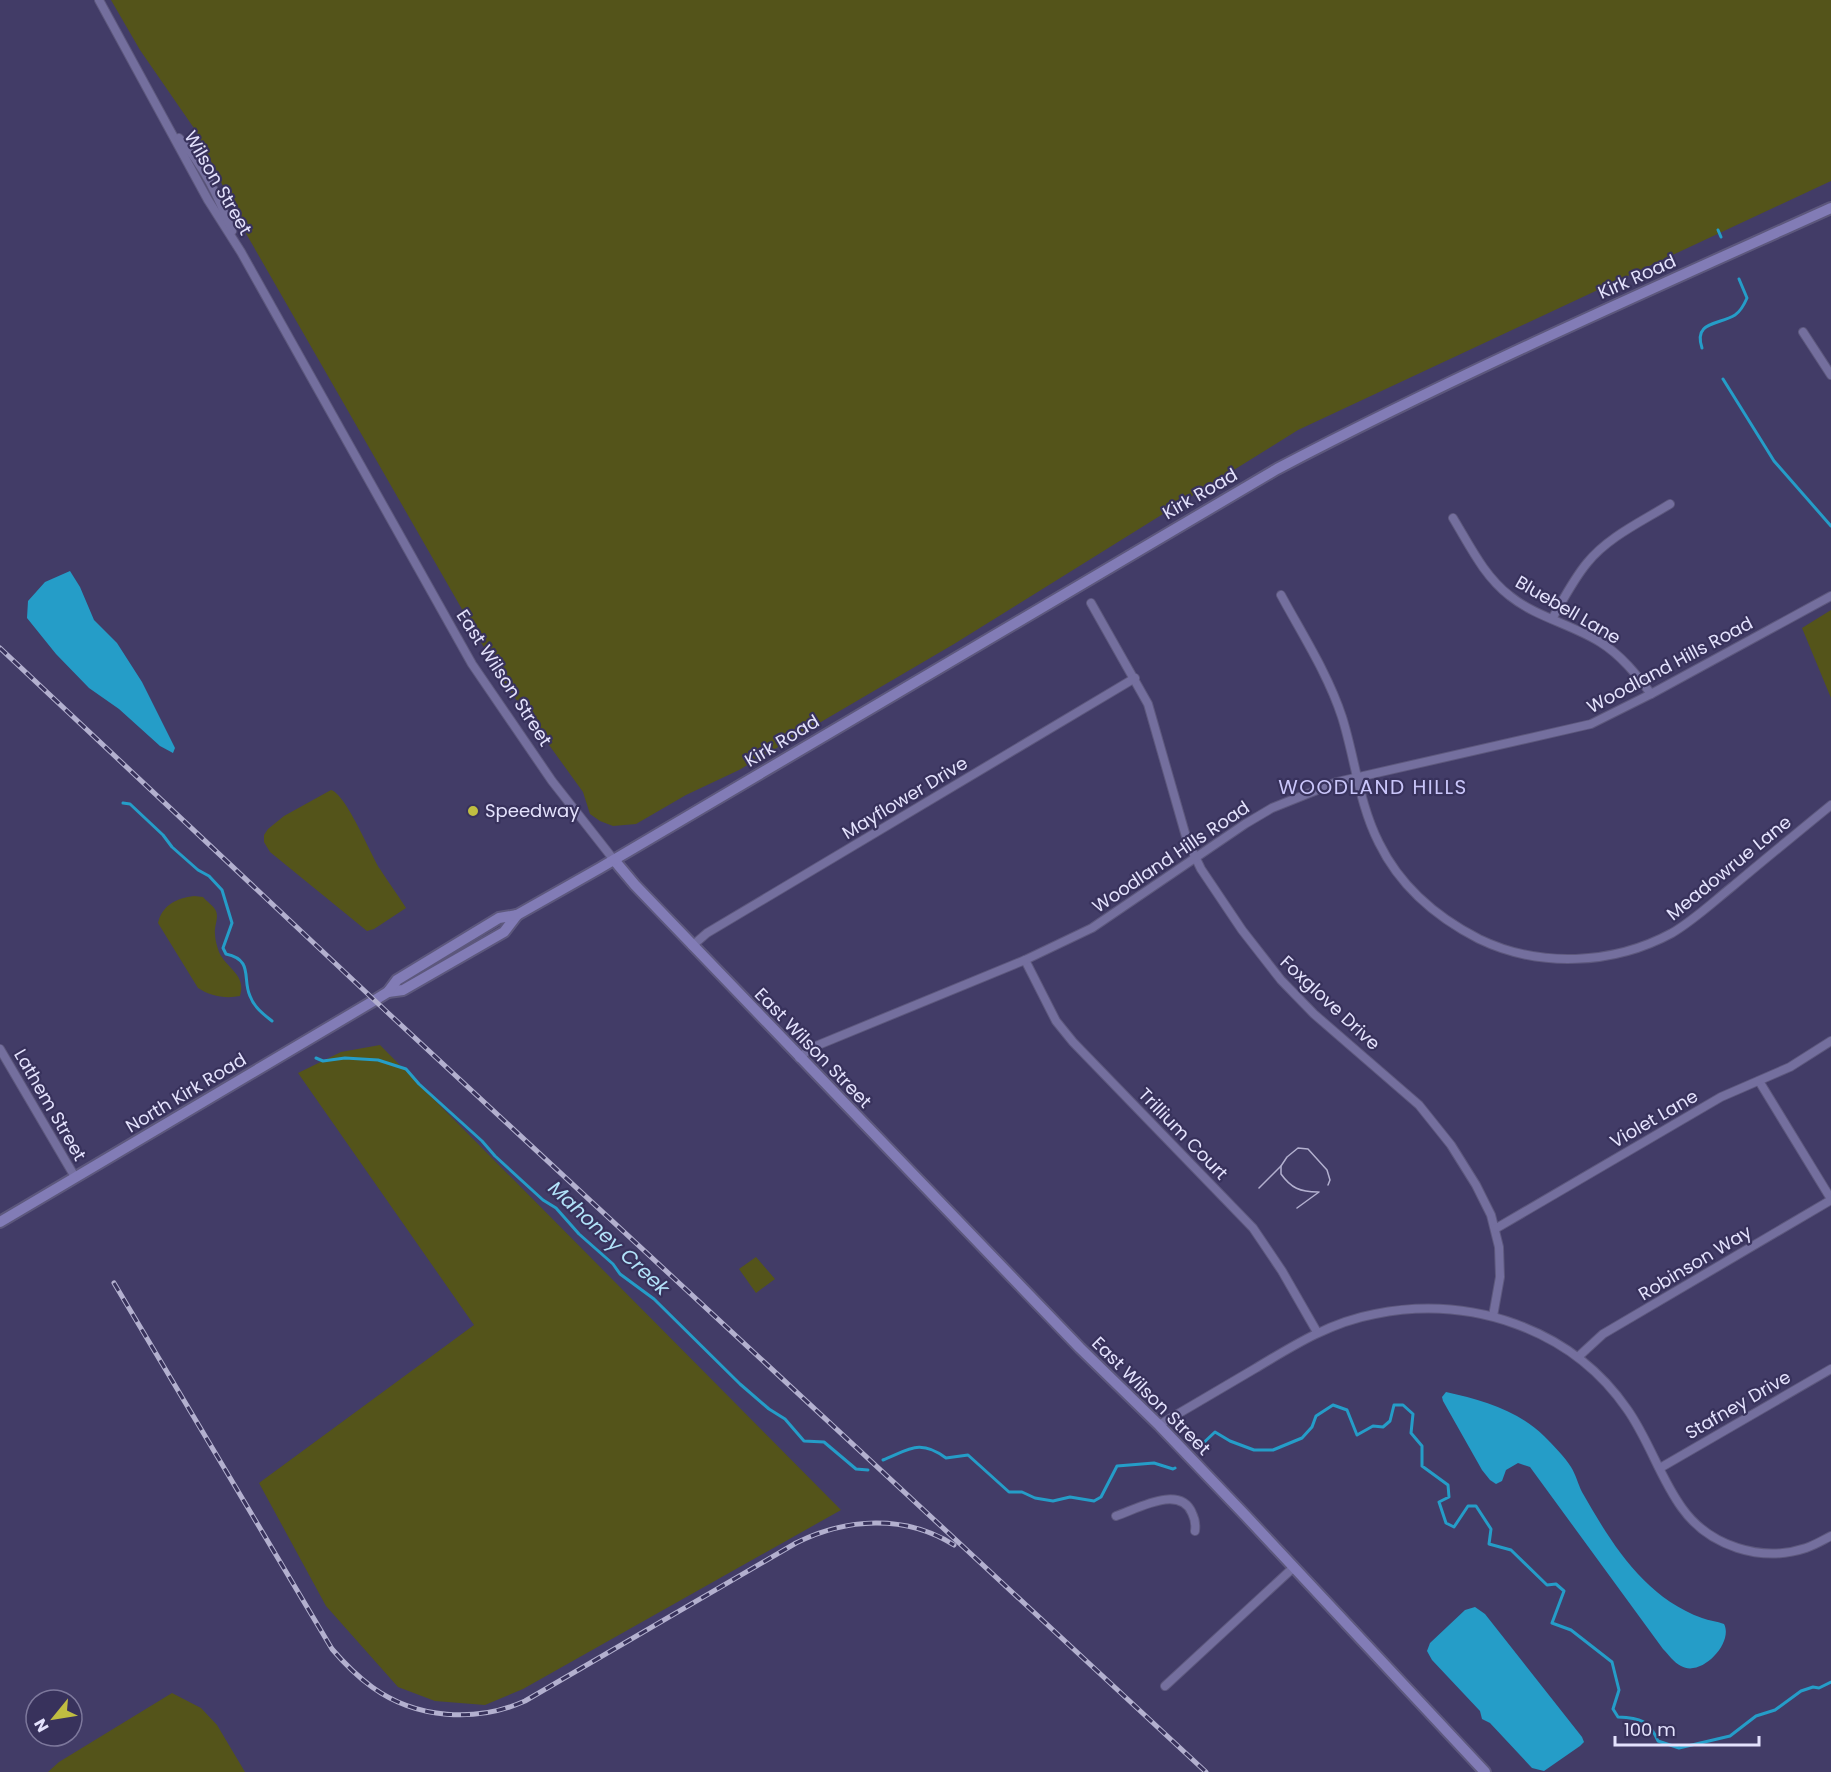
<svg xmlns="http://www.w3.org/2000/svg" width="1831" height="1772" viewBox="0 0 1831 1772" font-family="Poppins,sans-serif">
<rect width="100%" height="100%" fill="#423c67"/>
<!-- green -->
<g fill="#54541a">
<path d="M111,0h1720v181l-533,249 -344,214 -215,126 -53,25 -50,29 -23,2 -13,-5 -10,-7 -7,-22 -78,-108 -261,-454 -46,-96 -58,-84z"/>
<path d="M1831,610v88l-29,-70z"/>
<path d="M331,790c15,4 39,63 49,79 8,13 18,26 26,39l-32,21 -7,2 -97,-79 -6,-10v-7l4,-6 16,-13z"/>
<path d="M194,896l9,1c3,4 11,9 13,14 3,7 -2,15 -1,23 0,6 2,12 4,18 7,16 28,23 21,44 -15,3 -30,0 -42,-8l-40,-65c4,-18 19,-25 36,-27z"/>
<path d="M380,1045l461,465 -318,179 -38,16 -50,-4 -37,-14 -72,-81 -67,-123 215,-158 -176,-252 43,-21z"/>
<path d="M756,1257l19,22 -19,14 -17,-24z"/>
<path d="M172,1693l29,15 16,17 28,47h-197l11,-10z"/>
</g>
<!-- water -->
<g fill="#259dc8">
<path d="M70,571l10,16 14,33 23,23 25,39 33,66 -2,5 -13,-7 -41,-37 -30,-21 -33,-34 -29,-36 1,-17 17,-19z"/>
<path d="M1446,1392c36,8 71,18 98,44 9,9 21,21 27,31 5,8 7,17 11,25 29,51 62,105 120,126 7,3 15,3 22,6 10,19 -23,54 -43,42 -7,-3 -13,-12 -18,-17l-133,-182 -12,-4 -12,7 -4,11 -6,3 -6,-4 -8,-10 -39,-69 -1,-4z"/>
<path d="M1475,1607l10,7 97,123 2,5 -4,4 -36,25 -12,-3 -42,-45 -8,-4 -2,-8 -48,-51 -5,-9 3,-8 35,-33z"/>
</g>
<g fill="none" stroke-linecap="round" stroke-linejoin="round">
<!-- stream -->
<g stroke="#259dc8" stroke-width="3">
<path d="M1718,230l3,7"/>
<path d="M1702,348c-9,-27 17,-23 33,-33 6,-4 9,-10 12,-17l-8,-19"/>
<path d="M1723,379l51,82 57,65"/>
<path d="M123,803l7,1 33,31 9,12 26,23 11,6 13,14 10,33 -9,25 3,6c28,6 16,25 24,42 4,11 13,18 22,25"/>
<path d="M316,1058l7,3 22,-3 33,2 28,9 13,15 63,57 13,15 48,44 13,8 23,26 34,30 7,10 34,25 86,85 29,25 16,10 19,22 20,1 32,27 12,1"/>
<path d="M1199,1447l16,-15 15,9 24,9h19l29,-12 10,-11 4,-11 17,-11 14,5 10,25 16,-9 10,1 7,-6 4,-16h9l10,9 -2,19 11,13v20l26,19 1,12 -10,5 7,21 8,4 14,-21h8l15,23 -2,15 22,6 36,35 9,-1 8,7 -12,32 19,7 41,32 7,28 -6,19 5,8c22,1 31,3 40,24l21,7 51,-12 26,-20 19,-6 26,-19 12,-4 6,1 12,-6"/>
<path d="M883,1460c27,-11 37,-21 63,-2l22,-3 41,37h13l13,6 18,3 17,-4 24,4 7,-4 16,-31 37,-3 19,6 2,-1"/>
</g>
<defs>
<g id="street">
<path d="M99,0l109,200 33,52 231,412 80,117 62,79"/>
<path d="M179,138c25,28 39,58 53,93"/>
<path d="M1803,332l28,43"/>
<path d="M1453,518c17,28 31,58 57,78 26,21 61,28 90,46 21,13 37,33 51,52"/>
<path d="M1281,595c21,39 47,79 61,122 13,41 17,87 37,126 21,43 57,74 100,96 60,29 134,26 193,-6 22,-13 41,-31 61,-47 32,-27 65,-54 98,-81"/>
<path d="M1091,603l57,101 39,136 14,29 41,61 39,50 33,34 105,91 32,40 25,40 15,30 8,32 1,30 -7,39"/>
<path d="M1552,619c11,-19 21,-39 35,-56 21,-26 54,-41 83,-59"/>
<path d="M692,946l15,-13 428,-255"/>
<path d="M1025,960l31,61 17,21 180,186 29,43 35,61"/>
<path d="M0,1049l75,128"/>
<path d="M799,1058l12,-10 214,-88 67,-32 153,-104 27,-16 65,-26 254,-58 60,-30 180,-98"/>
<path d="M1759,1081l72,118"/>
<path d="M1495,1229l226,-132 69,-30 41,-26"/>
<path d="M1578,1357l25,-23 228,-134"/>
<path d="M1159,1425c32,-19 65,-38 97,-57 38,-23 75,-46 119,-54 95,-19 196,14 252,95 22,31 33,69 55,99 27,38 79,55 124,40 9,-3 17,-8 25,-12"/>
<path d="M1660,1468l171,-99"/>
<path d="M1116,1516c21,-7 64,-32 76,-3 3,6 4,11 3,18"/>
<path d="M1165,1686l129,-119"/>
</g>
<g id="secondary">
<path d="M614,860l21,25 445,463 79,77 86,90 240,257"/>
<path d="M388,992l15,-2 101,-58 13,-17"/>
<path d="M0,1222l375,-222 13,-8 9,-12 102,-62 18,-3 83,-47 677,-399c181,-95 368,-177 554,-261"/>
</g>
</defs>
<!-- street casing -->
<use href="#street" stroke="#5d587d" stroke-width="10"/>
<!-- secondary casing -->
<use href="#secondary" stroke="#5d587d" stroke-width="14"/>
<!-- street -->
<use href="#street" stroke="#746f9e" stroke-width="8"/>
<!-- secondary -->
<use href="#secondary" stroke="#827cb6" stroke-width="10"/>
<!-- tram -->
<g stroke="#b3b0cf" stroke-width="1.5">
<path d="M1281,1166v8c10,14 19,18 37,18"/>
<path d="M1259,1188l22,-22 6,-9 11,-9 10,1 19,21 3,10 -2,5"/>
<path d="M1297,1208l22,-16"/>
</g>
<defs>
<g id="rail">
<path d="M0,648l387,364 819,760"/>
<path d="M114,1283l218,366c12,14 25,27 40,38 44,32 104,36 153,14l271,-158c50,-25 109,-29 158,2"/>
</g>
</defs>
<!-- rail casing -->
<use href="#rail" stroke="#b3b0cf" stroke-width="5"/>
<!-- rail -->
<use href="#rail" stroke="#38325c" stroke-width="3" stroke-dasharray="9" stroke-linecap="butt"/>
</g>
<!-- markers -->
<circle fill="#c0be41" stroke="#38325c" stroke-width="2" cx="473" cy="811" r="6"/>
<g text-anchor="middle" stroke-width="4.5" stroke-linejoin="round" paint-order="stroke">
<!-- street labels -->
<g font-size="18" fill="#e4e2fd" stroke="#38325c">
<text transform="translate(218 183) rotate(60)" y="6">Wilson Street</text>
<text transform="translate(1637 277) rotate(-24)" y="6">Kirk Road</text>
<text transform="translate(1200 494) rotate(-30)" y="6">Kirk Road</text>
<text transform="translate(1568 610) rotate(30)" y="6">Bluebell Lane</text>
<text transform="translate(1670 665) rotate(-28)" y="6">Woodland Hills Road</text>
<text transform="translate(504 678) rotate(57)" y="6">East Wilson Street</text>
<text transform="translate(782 741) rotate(-31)" y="6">Kirk Road</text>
<text transform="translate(905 798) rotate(-31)" y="6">Mayflower Drive</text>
<text transform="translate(1171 857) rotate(-34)" y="6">Woodland Hills Road</text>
<text transform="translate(1729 868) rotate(-39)" y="6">Meadowrue Lane</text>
<text transform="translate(1330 1003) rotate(43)" y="6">Foxglove Drive</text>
<text transform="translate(813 1048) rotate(46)" y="6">East Wilson Street</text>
<text transform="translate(186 1093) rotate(-31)" y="6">North Kirk Road</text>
<text transform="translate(50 1105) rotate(60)" y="6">Lathem Street</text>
<text transform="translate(1654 1119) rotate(-30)" y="6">Violet Lane</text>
<text transform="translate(1183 1134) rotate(46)" y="6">Trillium Court</text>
<text transform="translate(1695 1263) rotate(-31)" y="6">Robinson Way</text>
<text transform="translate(1151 1396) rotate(45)" y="6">East Wilson Street</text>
<text transform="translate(1738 1405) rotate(-30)" y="6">Stafney Drive</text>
</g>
<!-- poi labels -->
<g font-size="18" fill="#e4e2fd" stroke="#38325c" text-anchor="start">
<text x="485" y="817">Speedway</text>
</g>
<!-- neighbourhood labels -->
<g font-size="20" letter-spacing="1.5" fill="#cac6fa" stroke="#38325c">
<text x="1373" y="794">WOODLAND HILLS</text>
</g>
<!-- water labels -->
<g font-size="20" font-style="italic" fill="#b2e2f9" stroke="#38325c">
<text transform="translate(609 1238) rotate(43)" y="7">Mahoney Creek</text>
</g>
</g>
<!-- north arrow -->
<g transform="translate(54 1718) rotate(240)"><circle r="28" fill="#38325c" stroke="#7d789c" stroke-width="1.5"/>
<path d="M0-4.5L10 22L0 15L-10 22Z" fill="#c0be41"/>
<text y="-9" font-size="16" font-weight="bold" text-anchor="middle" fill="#e4e2fd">N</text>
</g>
<!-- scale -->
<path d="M1615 1736v9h144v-9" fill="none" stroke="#e4e2fd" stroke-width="3"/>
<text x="1624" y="1736" font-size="18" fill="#e4e2fd" stroke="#38325c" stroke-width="4.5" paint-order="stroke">100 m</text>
</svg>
